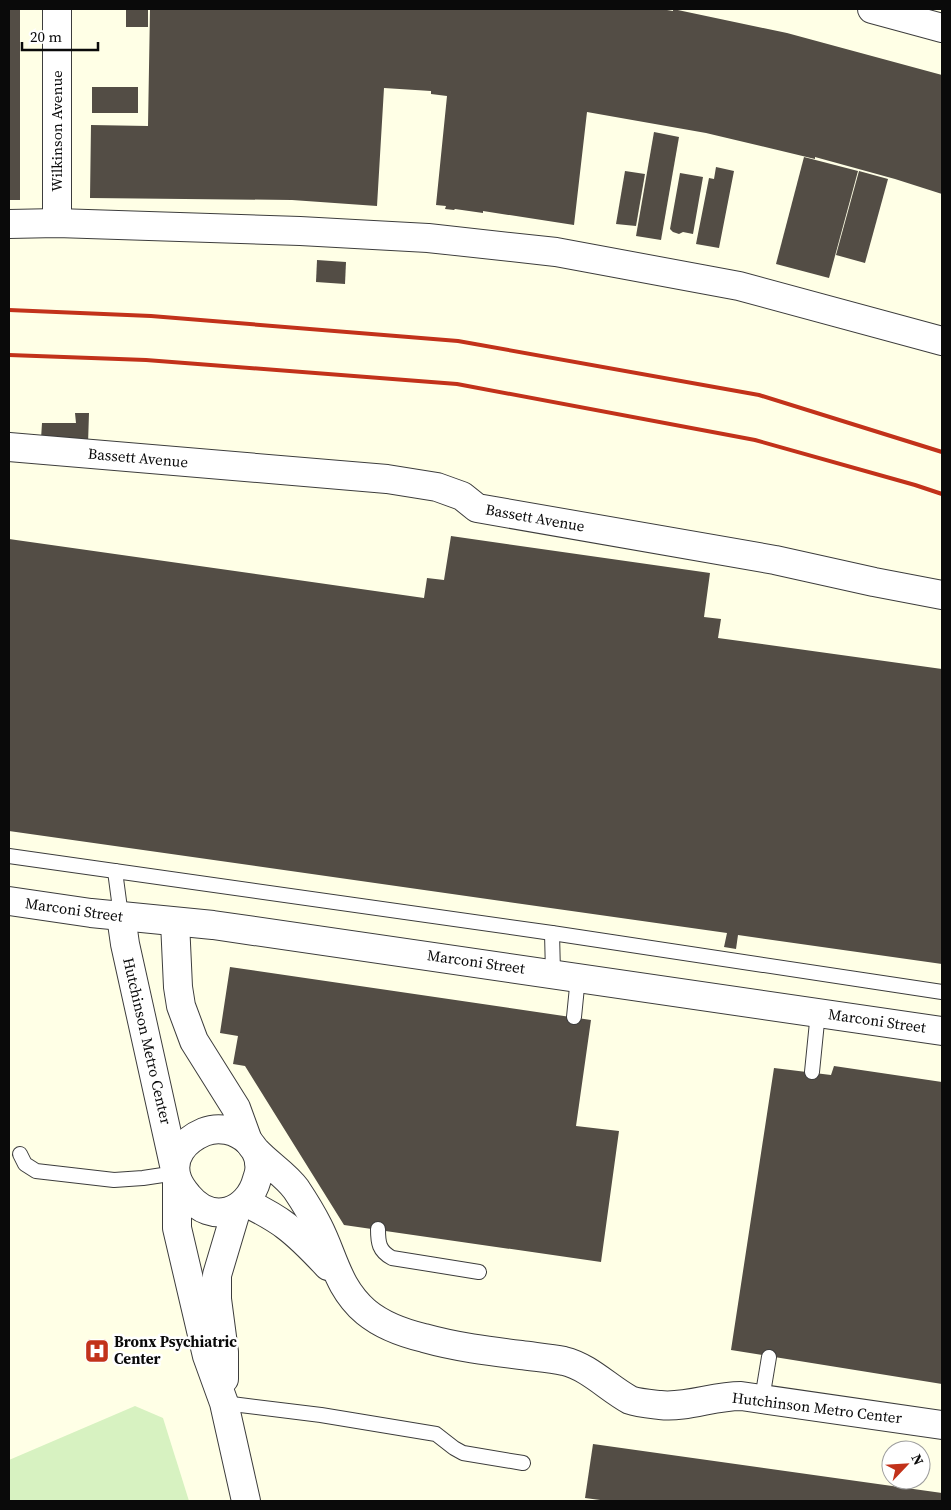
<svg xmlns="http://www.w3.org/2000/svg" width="951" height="1510" viewBox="0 0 951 1510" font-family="'Source Serif 4',serif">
<rect width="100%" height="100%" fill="#ffffe6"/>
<!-- pitch -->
<path fill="#d7f2c1" d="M135,1406l28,12 26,83h-180v-41z"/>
<!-- building -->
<g fill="#534d45">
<rect x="9" y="9" width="11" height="191"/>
<rect x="126" y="9" width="22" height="18"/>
<path d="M150,9h511l12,2v-2l114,24 155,42v119l-47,-15 -80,-22v2l-109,-26 -119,-21 -13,113 -91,-14v2l-28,-4 -1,1 -9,-1 1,-3 -10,-1 11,-109 -16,-2v-3l-47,-3 -7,118 -85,-6 -202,-2 1,-73 57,1z"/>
<rect x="92" y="87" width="46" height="26"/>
<path d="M654,132l25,5 -18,103 -25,-4z"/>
<path d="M804,157l54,14 -29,107 -53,-14z"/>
<path d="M716,167l18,4 -15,77 -23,-4 13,-66 5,1z"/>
<path d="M625,171l20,3 -9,52 -20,-2z"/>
<path d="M859,171l29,8 -23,84 -29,-8z"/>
<path d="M680,173l23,4 -10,57 -10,-2 -4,2 -6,-2 -3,-3z"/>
<path d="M317,260l29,2 -1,22 -29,-2z"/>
<path d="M75,413h14l-1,31 -47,-5 1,-16h34z"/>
<path d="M451,536l259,37 -6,44 17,2 -3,19 224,31v295l-204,-29 -2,14 -12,-2 3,-14 -718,-102v-292l415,59 3,-20 17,2z"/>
<path d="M230,967l361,53 -15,106 43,5 -18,131 -257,-37 -99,-159 -12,-2 5,-28 -18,-3z"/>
<path d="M834,1066l108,16v302l-211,-34 43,-282 57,7z"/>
<path d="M593,1444l349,49v8h-334l-23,-3z"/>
</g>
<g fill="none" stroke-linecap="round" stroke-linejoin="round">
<defs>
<g id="service">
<path d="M9,856l543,77 390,59"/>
<path d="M115,871l6,45"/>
<path d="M552,933l1,40"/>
<path d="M574,1017l4,-40"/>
<path d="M812,1072l6,-60"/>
<path d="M20,1154l5,10 11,7 78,9 29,-2 33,-5"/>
<path d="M378,1229c0,14 1,22 14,29l87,14"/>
<path d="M762,1399l7,-42"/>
<path d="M224,1403l97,12 115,19 18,14 9,5 60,10"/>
</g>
<g id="minor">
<path d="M872,9l70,19"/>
<path d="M57,223v-214"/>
<path d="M9,224l48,-1 243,8 128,7 128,14 183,34 203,55"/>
<path d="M9,447l378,32 50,8 25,9 15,12 298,52 99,22 68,13"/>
<path d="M9,901l82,12 122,12 729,106"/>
<path d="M121,916l4,28 49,221"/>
<path d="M175,922l3,65 3,19 13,35 42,67 12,33"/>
<path d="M255,1150c2,4 4,9 4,13 1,5 0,11 -2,16 -9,34 -45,46 -69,17 -4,-5 -9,-11 -11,-18 -7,-21 8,-38 27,-46 15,-6 32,-2 44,9 3,3 5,7 8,10 12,13 30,24 40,38 8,12 16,25 22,37 16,31 19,61 48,86 17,14 37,21 58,26 32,9 64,13 97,17 14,2 29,3 43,6 25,6 44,27 66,39 8,3 21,4 30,5 27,3 53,-9 81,-9l201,29"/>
<path d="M177,1180v48l30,128 17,47 22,98"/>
<path d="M245,1202c14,7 28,14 41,24 16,12 29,26 42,40"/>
<path d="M224,1379v-27l-7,-53v-24l20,-67"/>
</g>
</defs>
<!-- service casing -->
<use href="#service" stroke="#3d3d3d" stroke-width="16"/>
<!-- minor casing -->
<use href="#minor" stroke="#3d3d3d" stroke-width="30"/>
<!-- service -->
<use href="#service" stroke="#fff" stroke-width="14"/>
<!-- minor -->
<use href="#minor" stroke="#fff" stroke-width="28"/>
<!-- rail -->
<g stroke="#c2321a" stroke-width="4">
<path d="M9,310l142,6 307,25 301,54 183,57"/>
<path d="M9,355l137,5 311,24 298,56 160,45 27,9"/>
</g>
</g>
<!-- icons -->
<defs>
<symbol id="hospital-square" viewBox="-11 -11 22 22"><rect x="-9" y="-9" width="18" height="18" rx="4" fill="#c2321a" stroke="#fff"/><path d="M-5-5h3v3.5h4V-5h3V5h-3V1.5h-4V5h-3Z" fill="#fff"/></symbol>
</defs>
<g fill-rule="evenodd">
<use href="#hospital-square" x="83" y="1337" width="28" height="28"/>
</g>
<g text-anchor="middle" stroke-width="5" stroke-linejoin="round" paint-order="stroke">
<!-- street labels -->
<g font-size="15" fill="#0a0a0a" stroke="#fff">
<text transform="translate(57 131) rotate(-90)" y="5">Wilkinson Avenue</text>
<text transform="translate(138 458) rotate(5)" y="5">Bassett Avenue</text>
<text transform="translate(535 518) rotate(10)" y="5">Bassett Avenue</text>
<text transform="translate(74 910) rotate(8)" y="5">Marconi Street</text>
<text transform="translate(476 962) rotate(8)" y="5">Marconi Street</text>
<text transform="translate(877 1021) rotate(8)" y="5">Marconi Street</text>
<text transform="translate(147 1041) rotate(77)" y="5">Hutchinson Metro Center</text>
<text transform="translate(817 1408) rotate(7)" y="5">Hutchinson Metro Center</text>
</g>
<!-- poi labels -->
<g font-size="15" font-weight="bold" fill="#0a0a0a" stroke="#fff" text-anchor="start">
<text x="114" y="1347">Bronx Psychiatric<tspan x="114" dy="17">Center</tspan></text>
</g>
</g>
<!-- border -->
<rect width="951" height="1510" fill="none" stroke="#0a0a0a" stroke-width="20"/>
<!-- north arrow -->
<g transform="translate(906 1465) rotate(65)"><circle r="24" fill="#ffffff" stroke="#9d9d9d"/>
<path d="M0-4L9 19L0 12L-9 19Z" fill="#c2321a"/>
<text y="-8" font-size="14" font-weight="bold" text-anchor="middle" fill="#0a0a0a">N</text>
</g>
<!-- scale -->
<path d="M22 42v8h76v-8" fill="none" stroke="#0a0a0a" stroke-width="2.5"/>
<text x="30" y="42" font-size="15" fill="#0a0a0a" stroke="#ffffff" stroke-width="4" paint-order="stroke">20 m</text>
</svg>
